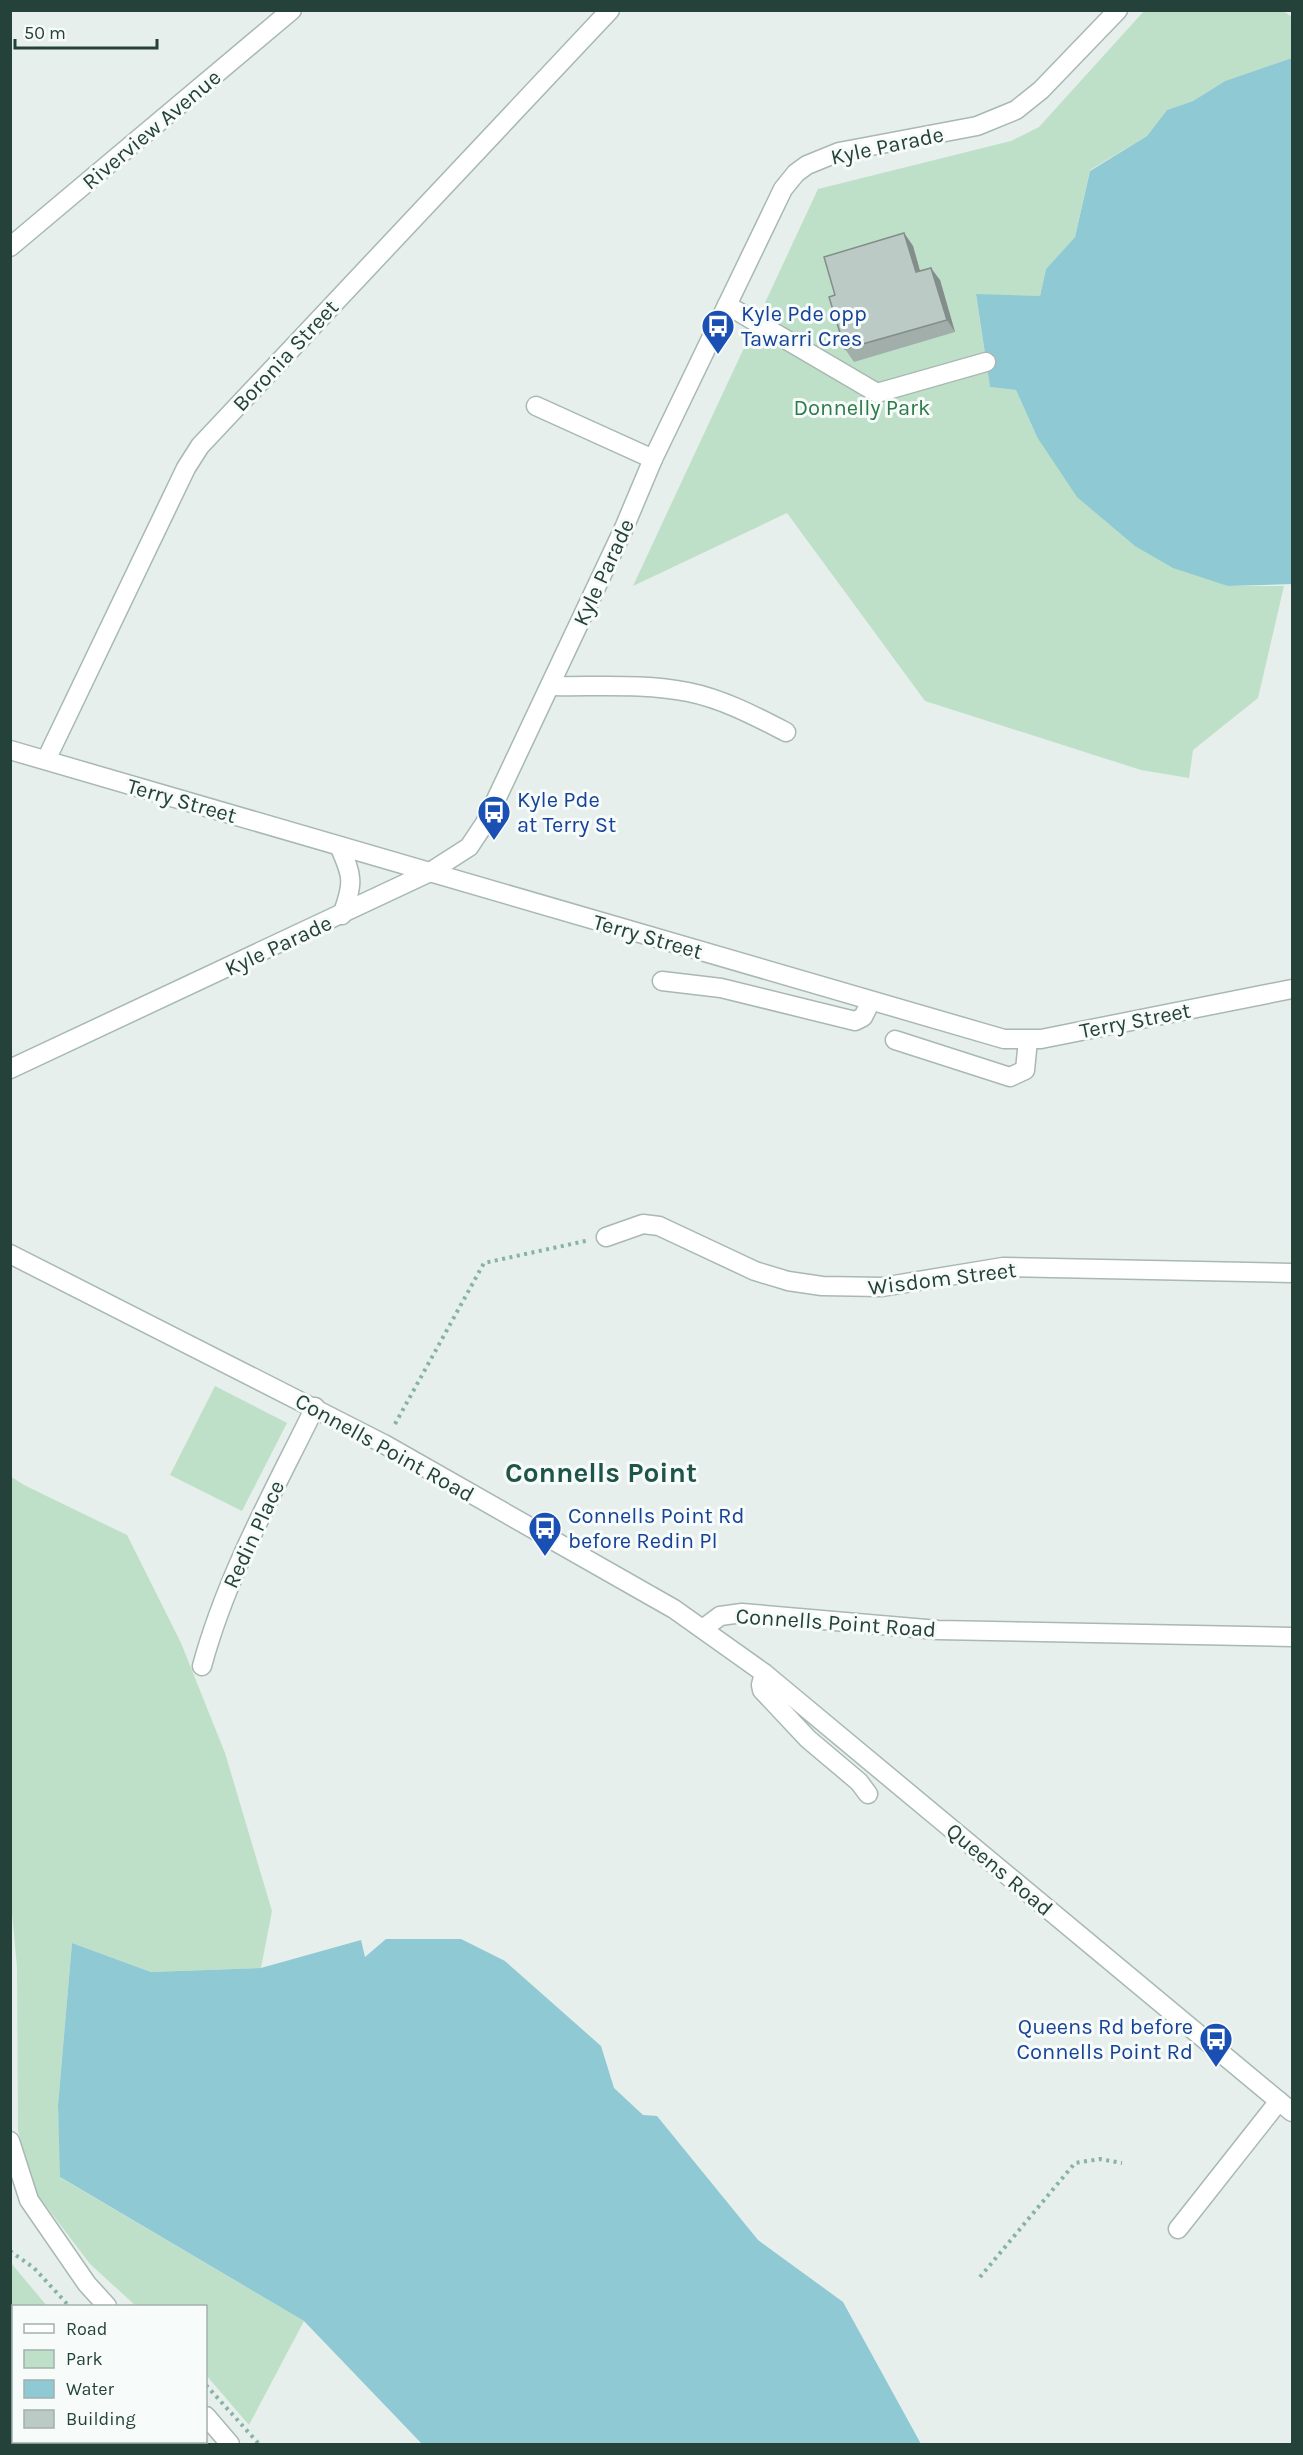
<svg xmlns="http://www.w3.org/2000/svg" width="1303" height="2455" viewBox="0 0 1303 2455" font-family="Karla,sans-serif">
<rect width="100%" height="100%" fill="#e6efeb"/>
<!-- green -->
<g fill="#bfe0c8">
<path d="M1144,11h139l9,6v41l-67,23 -32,20 -26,9 -20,26 -57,34 -15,67 -29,32 -6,27 -64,-1 14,92 26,3 21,47 191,149h56l-26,112 -65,52 -4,28 -48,-8 -216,-69 -138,-188 -154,73 185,-397 193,-48 28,-14z"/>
<path d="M215,1386l72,37 -45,88 -72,-36z"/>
<path d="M10,1476l14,9 103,50 54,108 44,110 47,158 -11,57 -110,4 -79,-29 -14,162 3,73 243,143 -55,104 -43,-50v-69h-70l-46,-42 -56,-74 -16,-59 -1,-164 -7,-75z"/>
<path d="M11,2263l36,43h-33v136h148l3,2h-154z"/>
</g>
<!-- water -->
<g fill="#8ec9d4">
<path d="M1292,58v526l-64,2 -55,-18 -38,-22 -58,-49 -40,-60 -21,-47 -26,-3 -14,-93 64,2 6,-27 29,-32 15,-66 57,-35 20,-26 26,-9 32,-20z"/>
<path d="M386,1939h75l44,22 96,85 13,42 29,27 14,1 101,124 85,62 78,142h-499l-118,-123 -244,-144 -2,-72 14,-162 79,29 110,-4 100,-28 4,17z"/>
</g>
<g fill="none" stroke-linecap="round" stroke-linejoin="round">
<defs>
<g id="minor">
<path d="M10,247l282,-237"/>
<path d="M727,305l150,88 109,-31"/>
<path d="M536,406l117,53"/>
<path d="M550,686c45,1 94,-3 138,6 35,7 67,24 98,40"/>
<path d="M10,750l994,289h37l251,-50"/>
<path d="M46,760l140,-292 14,-22 410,-436"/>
<path d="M339,846c14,30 15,37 3,69"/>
<path d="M662,981l59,7 134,33 8,-4 8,-16"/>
<path d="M895,1040l115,37 15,-7 3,-30"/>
<path d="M10,1069l420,-197 39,-25 16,-24 139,-295 29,-69 130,-270 13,-16 11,-8 32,-13 138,-26 39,-16 25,-20 77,-80"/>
<path d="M606,1237l37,-13 16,2 96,45 33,10 34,5 60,1 121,-20 289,6"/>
<path d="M10,1254l374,190 290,165 90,64 528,439"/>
<path d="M704,1628l16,-12 22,-3 196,17 354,7"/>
<path d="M202,1666c25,-92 72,-175 113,-259"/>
<path d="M764,1673l-3,12 1,5 46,49 51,43 9,12"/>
<path d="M10,2141l19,59 58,84 20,22"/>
<path d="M1178,2229l101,-128"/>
<path d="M206,2416l24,28"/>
</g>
</defs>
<!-- minor casing -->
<use href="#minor" stroke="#a8b8b2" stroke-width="21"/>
<!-- path -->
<g stroke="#86b3a5" stroke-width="4" stroke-dasharray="3 4.5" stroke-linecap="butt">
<path d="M395,1424l89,-161 106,-23"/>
<path d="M10,2251l24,17 35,38"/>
<path d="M980,2277l95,-114 25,-4 22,4"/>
<path d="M206,2385l53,59"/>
</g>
<!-- minor -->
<use href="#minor" stroke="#fff" stroke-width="18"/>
</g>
<!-- wall -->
<path fill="#a1aea9" d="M904,233l9,13 7,25 20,9 15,52 -101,30 -9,-13 -10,-54z"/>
<!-- shaded-wall -->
<g fill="#838d89">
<path d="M904,233l9,13 11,39 -8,-13z"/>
<path d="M931,268l9,12 15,52 -8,-12z"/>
</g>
<!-- building -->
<path fill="#bbcac4" stroke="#838d89" stroke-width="1.5" d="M904,233l12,39 15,-4 16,52 -102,29 -16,-52 6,-2 -11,-38z"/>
<!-- icons -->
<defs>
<symbol id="bus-pin" viewBox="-11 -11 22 30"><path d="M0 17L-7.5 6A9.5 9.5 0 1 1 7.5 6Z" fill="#1a4fb4" stroke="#f7fbf9"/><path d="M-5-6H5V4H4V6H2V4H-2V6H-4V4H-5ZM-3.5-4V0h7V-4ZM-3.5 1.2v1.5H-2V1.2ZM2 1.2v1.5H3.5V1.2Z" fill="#fff"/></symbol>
</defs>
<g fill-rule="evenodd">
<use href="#bus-pin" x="699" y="307" width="38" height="52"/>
<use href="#bus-pin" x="475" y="793" width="38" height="52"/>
<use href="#bus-pin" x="526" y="1509" width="38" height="52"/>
<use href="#bus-pin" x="1197" y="2020" width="38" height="52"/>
</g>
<g text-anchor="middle" stroke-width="6" stroke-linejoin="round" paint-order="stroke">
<!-- street labels -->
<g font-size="22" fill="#24423a" stroke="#f7fbf9">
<text transform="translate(151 129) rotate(-40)" y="8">Riverview Avenue</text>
<text transform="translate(887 145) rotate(-12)" y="8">Kyle Parade</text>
<text transform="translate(285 355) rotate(-47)" y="8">Boronia Street</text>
<text transform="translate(603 572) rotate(-65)" y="8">Kyle Parade</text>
<text transform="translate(182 800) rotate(16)" y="8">Terry Street</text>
<text transform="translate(648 936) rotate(16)" y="8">Terry Street</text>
<text transform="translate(278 945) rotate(-25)" y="8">Kyle Parade</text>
<text transform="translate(1135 1020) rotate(-11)" y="8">Terry Street</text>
<text transform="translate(942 1278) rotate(-7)" y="8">Wisdom Street</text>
<text transform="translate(385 1447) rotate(29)" y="8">Connells Point Road</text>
<text transform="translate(253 1534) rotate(-65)" y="8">Redin Place</text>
<text transform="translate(836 1622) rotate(4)" y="8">Connells Point Road</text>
<text transform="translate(1000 1869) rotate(40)" y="8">Queens Road</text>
</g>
<!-- transit labels -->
<g font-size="22" fill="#164399" stroke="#f7fbf9" text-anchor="start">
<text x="741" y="321">Kyle Pde opp<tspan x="741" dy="25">Tawarri Cres</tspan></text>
<text x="517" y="807">Kyle Pde<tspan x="517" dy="25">at Terry St</tspan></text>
<text x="568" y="1523">Connells Point Rd<tspan x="568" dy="25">before Redin Pl</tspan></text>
<text x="1193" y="2034" text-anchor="end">Queens Rd before<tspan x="1193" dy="25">Connells Point Rd</tspan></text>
</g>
<!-- park labels -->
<g font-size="22" fill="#2d7a4b" stroke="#f7fbf9">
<text x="862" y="415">Donnelly Park</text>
</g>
<!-- district labels -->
<g font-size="28" font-weight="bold" fill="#1f5548" stroke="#f7fbf9">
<text x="601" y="1482">Connells Point</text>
</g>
</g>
<!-- border -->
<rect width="1303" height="2455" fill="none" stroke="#24423a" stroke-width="24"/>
<!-- legend -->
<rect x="12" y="2305" width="195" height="138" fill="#f7fbf9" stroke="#a3b1ad" stroke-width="1.5"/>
<rect x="24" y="2324" width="30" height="9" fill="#ffffff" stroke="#a3b1ad" stroke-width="1.5"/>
<text x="66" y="2335" font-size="18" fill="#24423a">Road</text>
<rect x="24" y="2350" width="30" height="18" fill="#bfe0c8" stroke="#a3b1ad" stroke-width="1.5"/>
<text x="66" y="2365" font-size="18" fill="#24423a">Park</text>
<rect x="24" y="2380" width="30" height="18" fill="#8ec9d4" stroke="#a3b1ad" stroke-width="1.5"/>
<text x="66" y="2395" font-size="18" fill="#24423a">Water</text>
<rect x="24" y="2410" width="30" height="18" fill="#bbcac4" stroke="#a3b1ad" stroke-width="1.5"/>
<text x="66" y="2425" font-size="18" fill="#24423a">Building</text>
<!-- scale -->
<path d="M15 39v9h142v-9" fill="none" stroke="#24423a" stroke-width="3"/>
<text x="24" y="39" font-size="18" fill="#24423a" stroke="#f7fbf9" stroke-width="4.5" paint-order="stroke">50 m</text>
</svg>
